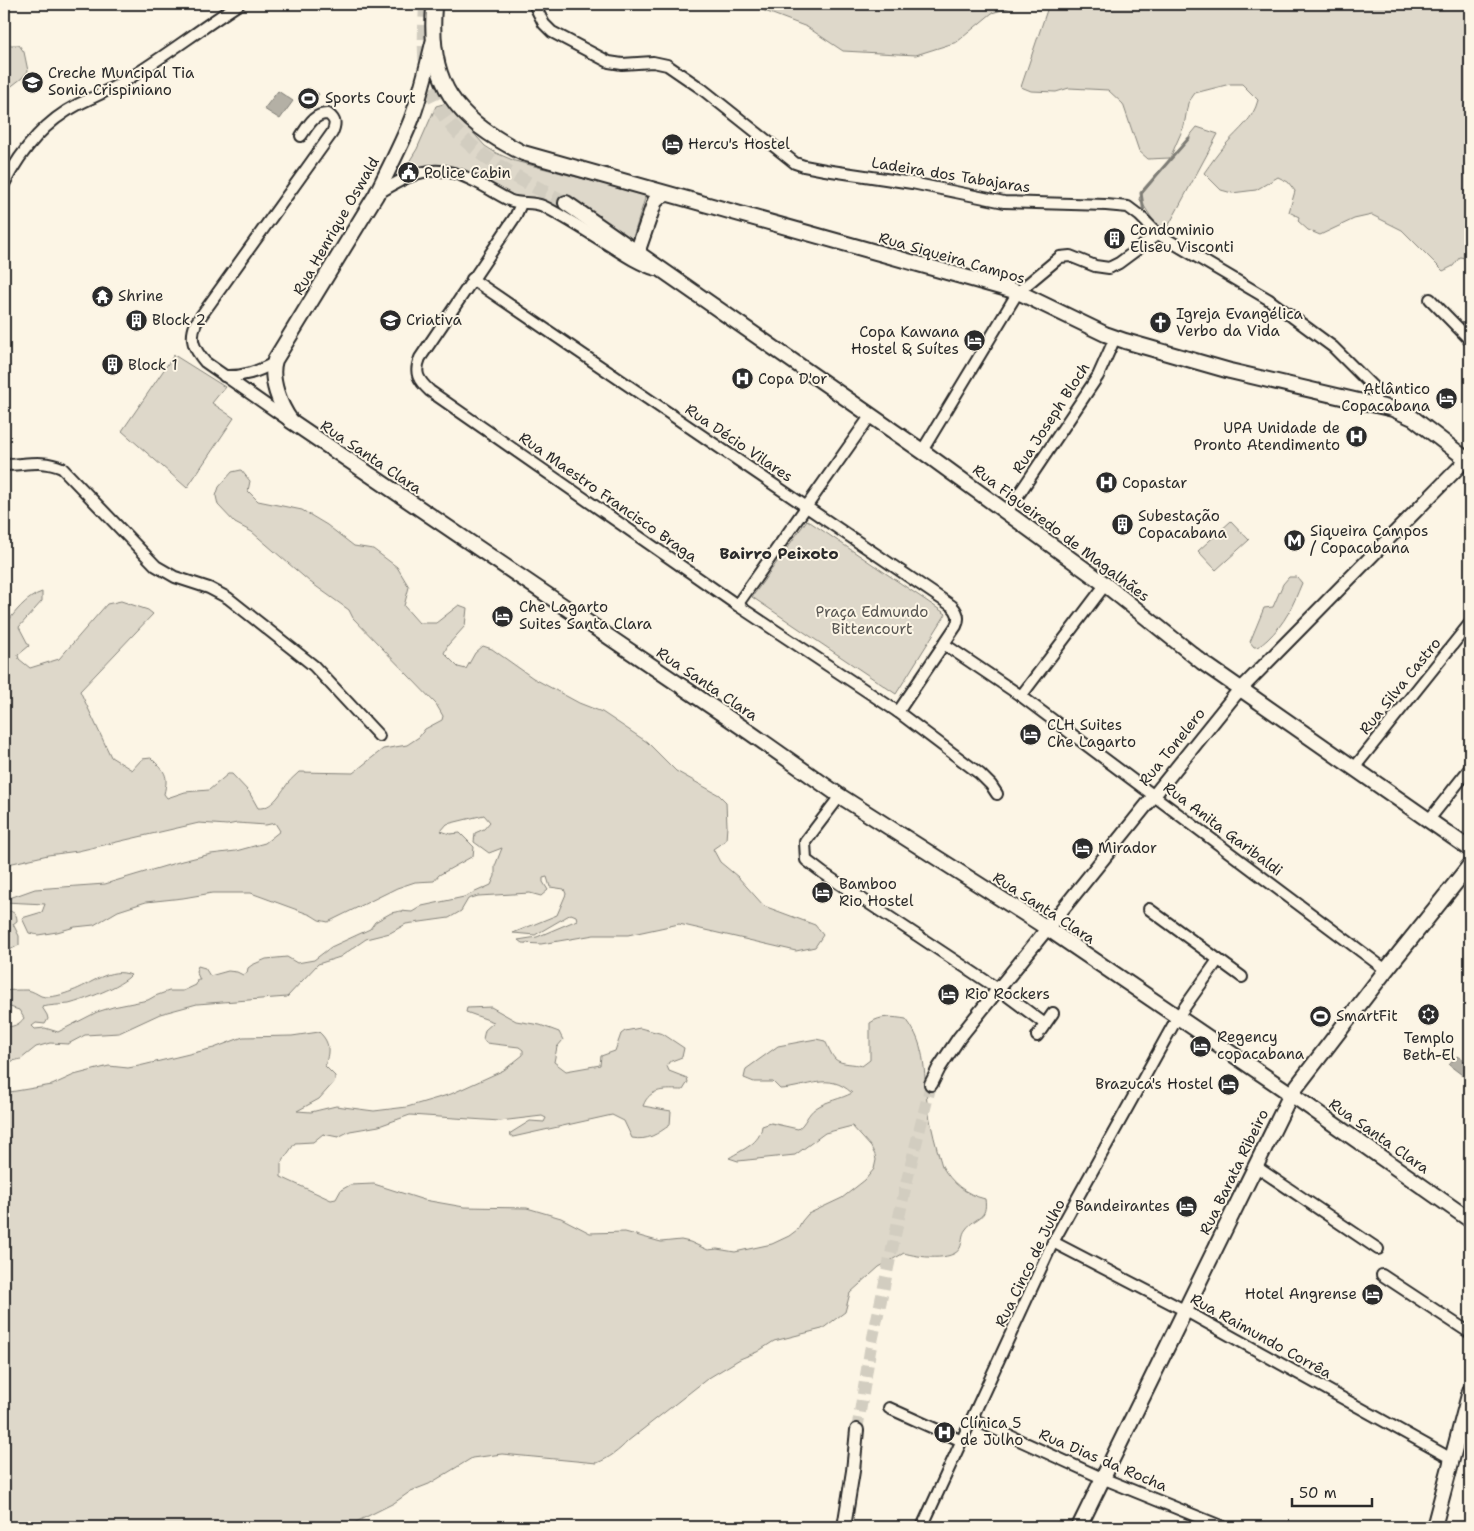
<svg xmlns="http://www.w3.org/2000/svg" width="1474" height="1531" viewBox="0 0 1474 1531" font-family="'Shantell Sans',sans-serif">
<rect width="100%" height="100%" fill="#fcf5e5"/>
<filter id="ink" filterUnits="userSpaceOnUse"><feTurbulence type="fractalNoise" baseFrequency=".02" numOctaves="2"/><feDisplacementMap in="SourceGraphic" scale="10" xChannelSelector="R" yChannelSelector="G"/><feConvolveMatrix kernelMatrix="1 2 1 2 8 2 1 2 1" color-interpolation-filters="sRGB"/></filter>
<g filter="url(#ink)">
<!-- green -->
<g fill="#ded8ca" stroke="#84827a">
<path d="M756,4h265l-29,9 -35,29 -41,13 -73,-4 -36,-24 -45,-17z"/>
<path d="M1044,4h426v255l-10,-2 -7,9 -10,5 -41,-41 -30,-15 -18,4 -34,16 -12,-5 -10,-9 1,-4 -10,-5 6,-21 -7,-9 -10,-5 -22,13 -24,3 -11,-3 -17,-17c7,-10 14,-20 22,-29 13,-15 27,-24 32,-44l-16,-16h-12l-35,9 -7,10 -4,23 -14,32 -22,1 -9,-8 -16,-47 -15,-14 -39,-2 -13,4 -25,-1 -10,-4 27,-80z"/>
<path d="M4,45h15l5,7 4,19 -6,7 -18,14z"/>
<path d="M309,88l10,6 -11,15 -9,-6z"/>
<path d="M447,103l38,43 11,7 19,8 131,34 -14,46 -122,-44 -13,-10 -39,-15 -59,6 18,-29 19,-43z"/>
<path d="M1197,127l21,7 -55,102 -24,-38z"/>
<path d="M174,355l51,32 -13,16 22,15 -47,70 -65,-57z"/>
<path d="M241,470l9,11 -2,10 10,10 44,9 25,15 27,21 19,3 24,18 12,20 -5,19 15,17h17l23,-18 8,3 -2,18 -17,19 -4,8 14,14 8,2 9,-16 8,-7 9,3 41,29 46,25 23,9 45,30 29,29 43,24 7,7 1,24 -1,14 -13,9 7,13 18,15 26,29 51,19 8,10 -8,12 -19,4 -117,-27 -51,11h-34l-53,9 -19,-1 -4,-3 19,-3 40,-17 -1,-4 -5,-2 -36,21 -22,-2 44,-18 9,-21 -2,-5 -14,-2 -3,-10 -4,1v4l5,8 -7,6 -11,-3 -52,3 -10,3 -7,12 -12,7 -43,6 -16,9 -24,6 -26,18 -22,7 -31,33 -90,7 -37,10 -41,19 -34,2 -17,9 -18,-1 -14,4 -15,12 -17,4v-36c9,0 15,-2 20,-9l-5,-8 -15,-5v-14c7,-1 16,-1 23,-1 6,1 10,4 14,6 9,3 23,-2 31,-5 18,-6 38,-25 59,-16 -9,11 -47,25 -62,29 -9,1 -18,1 -27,3l5,8 1,4 -3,5 -9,-1 -4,3 3,3 10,-1 13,4 39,-20 16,-5 35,-7 7,-4 14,-5h14l13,-6 1,-5h3l-4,-9 2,-5 7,2 5,8 18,-5 9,1 6,3 4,-2 1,-5 4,-3 14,-6 21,-2 10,6 17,-3 17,-13 39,-18 5,-7 16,-9 9,-2 12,1 10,-6 42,-9 27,-12 4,-9v-10l7,-18 -13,5 -15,-11 1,-9 9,-4 6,-7 -6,-7 -37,9 -6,7 9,3 10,-1 14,14 -1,9 -34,19 -5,6 -19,1 -18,6 -69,34 -9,-2 -8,-5 -60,-22h-39l-29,5 -37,4 -28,9 -24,14 -19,2 -18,5 -19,3 -9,-2 -7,-15 20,-6 3,-8 -41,-2v-2l31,-11 70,-5 77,-23 29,-7 25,-3 29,-8 15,-12 -5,-8 -9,2 -29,-2 -10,2 -28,-2 -121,28 -30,4 -44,10v-238c10,-14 22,-30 38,-35v9l-23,26 10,19 -11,9 1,4 11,9 29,-9 48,-55 14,-3 27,9 5,4 -73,77 31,66 21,13 10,-11 9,-1c14,14 18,16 13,36l3,4 18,-6 24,-2 19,-16h4l17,18 9,16c14,1 22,-14 30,-25 3,-4 7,-7 11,-11l54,1 30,-24 24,-4 12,-8 6,-8 17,-9 1,-4 -7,-12 -83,-86 -4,-8 -39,-28 -58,-50 -17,-9 -17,-18 -2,-9 3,-9 13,-15z"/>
<path d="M807,520l139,94 -50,80 -144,-97z"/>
<path d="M1231,521l18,19 -33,30 -18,-19z"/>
<path d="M1289,577h8l5,6c-10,24 -16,39 -35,57 -5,4 -7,7 -13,7l-4,-5 14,-34 9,-1 10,-23z"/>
<path d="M10,911c5,2 7,4 7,10l-4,3 6,12v9l-15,8v-41z"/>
<path d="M491,1007l25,14 24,4 19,7 4,8 -6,7 -3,15 12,9 34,-6 1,-9 14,-5 6,-17 4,-3 15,-3 23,6 21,14 -2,9 -13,5 -2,4 2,5 18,7 1,4 -5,8c-17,0 -33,-3 -40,16l28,5 -1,14c-13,9 -22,16 -38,13l-8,-17 -12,-6 -99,22 -4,-3 21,-13 14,1 2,-4 -4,-2 -42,5 -90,-6 -31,11 -29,5 -12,6 -15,-3 -10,8 -18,1 -14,20v14l50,23 5,-1 5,-9 9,-5 24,-1 50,16 40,7 63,1 34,10 29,15 35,-1 36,10 20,-2 9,2 18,8 9,-1 18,3 9,-2 28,-6 17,-8 8,-6 5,-9 6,-7 34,-16 23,-18 9,-11 2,-9 -1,-5 -4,-8 -19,-21 -27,7 -30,22 -57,6 -9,-3c14,-9 31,-14 33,-32l9,-3 27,6c8,-6 9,-15 18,-21 10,-7 25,-9 36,-15 -24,-22 -44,-5 -72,-4l-7,-7h-19l-10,-4 2,-9 32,-23 38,-7 9,2c3,5 6,14 10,18 7,6 19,4 27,7l8,-6v-37c11,-8 23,-6 36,-4 22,28 17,57 22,90 3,18 8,38 14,57 10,17 23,28 43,33 3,21 -9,17 -19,30 -5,6 -3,13 -6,19 -7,14 -43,9 -56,5l-25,14 -29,26 -5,19 -23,17 -48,12 -17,11 -17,7 -33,20 -79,62c-9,10 -19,17 -31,22l-95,-9 -30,4 -43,26 -18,7 -17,12 -48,24h-342v-434l48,-8 22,-10 35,-9 19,2 11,-2 75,-18 29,-11 49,-1 27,-4c12,11 10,20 6,34l10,10v5l-16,18 -22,12 14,1 25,-6 38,5 33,-4 44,-13 53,-24 19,-15v-5l-4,-3 -33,-4 -3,-4 2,-9 9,-8 -28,-10 1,-4z"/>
</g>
<!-- water -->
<g fill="#b4b0a5" stroke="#7d7b74">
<path d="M278,91l15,10 -13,18 -16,-10z"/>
<path d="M1457,1056l13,9v16l-21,-16z"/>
</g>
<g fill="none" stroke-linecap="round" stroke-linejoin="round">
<!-- stream -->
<path stroke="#7d7b74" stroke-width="3" d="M1143,217l1,-4 -3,-20 48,-55"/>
<!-- tertiary-tunnel -->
<path stroke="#d2cdc0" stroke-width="12" stroke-dasharray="12 6" stroke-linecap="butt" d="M857,1430l13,-79 37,-171 24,-96"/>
<!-- secondary-tunnel -->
<path stroke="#d2cdc0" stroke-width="14" stroke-dasharray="14 7" stroke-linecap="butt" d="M426,4c-1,25 -3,51 2,76 16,64 85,95 138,123"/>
<defs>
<g id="minor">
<path d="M534,4l10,20 8,8 57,30 13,2 31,-2 14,3 35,24 83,66 10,8 9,3 21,4 87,13 92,19 102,3 22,2 12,9 18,18 110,65 65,48 39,39 4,8 -2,10"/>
<path d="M4,184c17,-33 40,-62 73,-79 16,-8 33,-15 48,-24 39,-24 75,-52 114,-77"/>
<path d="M376,195c33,-21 57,-34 96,-15 13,6 25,14 37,20 11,5 23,1 34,6 24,12 46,27 69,41 14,9 28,18 44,23"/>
<path d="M521,204l-6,13 -95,141c-6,15 -2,22 10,33l307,214 161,107 82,62 11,11 6,9"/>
<path d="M472,279l480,327c6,6 8,12 4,20l-58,86"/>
<path d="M1430,299l40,41"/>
<path d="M224,376c19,1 33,-4 50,-13"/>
<path d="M288,420l-83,-58c-11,-13 -16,-23 -9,-39l136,-190c4,-9 4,-13 -4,-19 -14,-1 -20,12 -27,22"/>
<path d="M922,451l96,-159 42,-35 10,-1 25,10 14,2 10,-5 39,-29"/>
<path d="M4,465c21,0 38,-6 58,3l94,98 19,11 34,11 19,10 86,68 65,70"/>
<path d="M1007,512l91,-136 17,-38"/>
<path d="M737,605l134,-190"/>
<path d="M944,644l77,52 365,274"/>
<path d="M1021,696l84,-111"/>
<path d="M1354,768l116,-145"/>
<path d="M840,796l-35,46 1,18 17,13 175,116 47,35"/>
<path d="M1428,821l42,-53"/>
<path d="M1149,909l93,68"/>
<path d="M1037,1036l16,-23"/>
<path d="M1255,1166l123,83"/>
<path d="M1053,1242l131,68 268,149"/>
<path d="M1382,1275l88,58"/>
<path d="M889,1408l73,33"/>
<path d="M973,1419l129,59 121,49"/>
<path d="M922,1527l131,-285 124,-224 41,-58"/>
</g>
<g id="tertiary">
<path d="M931,1084l8,-16 20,-30 276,-343 235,-239"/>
<path d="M844,1527l9,-56 4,-41"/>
</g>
<g id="secondary">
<path d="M434,7c-6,77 21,112 89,146l495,139 87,42 20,7 105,30 163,38 20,9 57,44"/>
<path d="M433,43c-6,25 -12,50 -21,75 -10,26 -24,52 -36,77l-101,165c-6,19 5,46 16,61l458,311 91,64 207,132 244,166 179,126"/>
<path d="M566,203l363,253 173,126 100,80 268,187"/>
<path d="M639,254v-7l16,-46 6,-5 6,-2"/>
<path d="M1079,1527l212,-433 95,-124 84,-105"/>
<path d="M1434,1527l36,-136"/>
</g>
</defs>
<!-- minor casing -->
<use href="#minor" stroke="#2b2b2b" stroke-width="14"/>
<!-- tertiary casing -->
<use href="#tertiary" stroke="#2b2b2b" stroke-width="16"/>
<!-- secondary casing -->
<use href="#secondary" stroke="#2b2b2b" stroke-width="18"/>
<!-- minor -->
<use href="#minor" stroke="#fcf5e5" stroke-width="10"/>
<!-- tertiary -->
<use href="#tertiary" stroke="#fcf5e5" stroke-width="12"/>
<!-- secondary -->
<use href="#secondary" stroke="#fcf5e5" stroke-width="14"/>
</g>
</g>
<!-- icons -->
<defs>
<symbol id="school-disc" viewBox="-11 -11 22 22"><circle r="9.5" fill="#2b2b2b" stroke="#fcf5e5"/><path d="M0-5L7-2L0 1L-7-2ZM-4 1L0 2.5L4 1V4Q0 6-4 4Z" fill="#fff"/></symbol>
<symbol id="stadium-disc" viewBox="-11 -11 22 22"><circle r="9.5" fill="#2b2b2b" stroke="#fcf5e5"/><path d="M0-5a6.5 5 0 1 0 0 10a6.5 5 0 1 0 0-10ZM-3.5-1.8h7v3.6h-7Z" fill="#fff"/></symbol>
<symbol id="hotel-disc" viewBox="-11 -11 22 22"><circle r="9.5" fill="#2b2b2b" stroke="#fcf5e5"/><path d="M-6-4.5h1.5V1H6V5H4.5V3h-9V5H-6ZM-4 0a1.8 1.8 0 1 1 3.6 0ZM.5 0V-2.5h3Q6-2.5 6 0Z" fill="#fff"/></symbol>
<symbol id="civic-disc" viewBox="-11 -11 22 22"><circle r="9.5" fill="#2b2b2b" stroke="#fcf5e5"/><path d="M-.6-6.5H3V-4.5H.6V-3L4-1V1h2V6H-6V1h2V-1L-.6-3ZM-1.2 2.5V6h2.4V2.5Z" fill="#fff"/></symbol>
<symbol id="building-disc" viewBox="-11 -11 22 22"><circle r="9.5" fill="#2b2b2b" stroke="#fcf5e5"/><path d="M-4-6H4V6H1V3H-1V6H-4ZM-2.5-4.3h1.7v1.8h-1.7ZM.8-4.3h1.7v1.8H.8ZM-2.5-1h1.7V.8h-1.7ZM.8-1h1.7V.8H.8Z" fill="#fff"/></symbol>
<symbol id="temple-disc" viewBox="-11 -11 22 22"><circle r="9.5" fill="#2b2b2b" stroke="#fcf5e5"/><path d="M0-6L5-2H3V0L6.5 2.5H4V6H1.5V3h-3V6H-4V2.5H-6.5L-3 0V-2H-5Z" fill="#fff"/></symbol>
<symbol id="church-disc" viewBox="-11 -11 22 22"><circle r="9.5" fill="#2b2b2b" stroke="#fcf5e5"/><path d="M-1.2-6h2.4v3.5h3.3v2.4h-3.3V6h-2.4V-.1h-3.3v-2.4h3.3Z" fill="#fff"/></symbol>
<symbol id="hospital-disc" viewBox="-11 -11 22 22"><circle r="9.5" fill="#2b2b2b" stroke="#fcf5e5"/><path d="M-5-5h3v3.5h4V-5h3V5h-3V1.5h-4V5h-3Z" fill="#fff"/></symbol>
<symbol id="metro-disc" viewBox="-11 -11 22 22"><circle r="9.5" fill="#2b2b2b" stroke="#fcf5e5"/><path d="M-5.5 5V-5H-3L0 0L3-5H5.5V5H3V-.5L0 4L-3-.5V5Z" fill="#fff"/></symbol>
<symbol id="synagogue-disc" viewBox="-11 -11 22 22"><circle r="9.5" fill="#2b2b2b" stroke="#fcf5e5"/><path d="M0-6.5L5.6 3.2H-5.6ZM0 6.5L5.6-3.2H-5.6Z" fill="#fff"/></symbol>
</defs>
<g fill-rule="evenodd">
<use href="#school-disc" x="20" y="70" width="25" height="25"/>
<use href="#stadium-disc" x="296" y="86" width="25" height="25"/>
<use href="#hotel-disc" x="660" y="132" width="25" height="25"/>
<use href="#civic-disc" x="396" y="160" width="25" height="25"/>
<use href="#building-disc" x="1102" y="226" width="25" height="25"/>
<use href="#temple-disc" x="90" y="284" width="25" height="25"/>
<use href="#building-disc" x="124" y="308" width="25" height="25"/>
<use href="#school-disc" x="378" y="308" width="25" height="25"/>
<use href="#church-disc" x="1148" y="310" width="25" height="25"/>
<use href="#hotel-disc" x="962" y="328" width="25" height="25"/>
<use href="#building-disc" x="100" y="352" width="25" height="25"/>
<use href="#hospital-disc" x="730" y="366" width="25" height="25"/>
<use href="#hotel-disc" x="1434" y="386" width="25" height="25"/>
<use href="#hospital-disc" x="1344" y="424" width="25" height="25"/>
<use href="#hospital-disc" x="1094" y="470" width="25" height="25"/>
<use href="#building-disc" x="1110" y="512" width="25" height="25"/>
<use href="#metro-disc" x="1282" y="528" width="25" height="25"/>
<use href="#hotel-disc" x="490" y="604" width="25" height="25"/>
<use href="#hotel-disc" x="1018" y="722" width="25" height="25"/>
<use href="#hotel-disc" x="1070" y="836" width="25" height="25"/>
<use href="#hotel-disc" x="810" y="880" width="25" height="25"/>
<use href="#hotel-disc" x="936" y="982" width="25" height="25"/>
<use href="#synagogue-disc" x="1416" y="1002" width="25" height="25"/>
<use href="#stadium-disc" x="1308" y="1004" width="25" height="25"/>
<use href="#hotel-disc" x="1188" y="1034" width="25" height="25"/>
<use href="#hotel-disc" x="1216" y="1072" width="25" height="25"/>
<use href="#hotel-disc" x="1174" y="1194" width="25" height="25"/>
<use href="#hotel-disc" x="1360" y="1282" width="25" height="25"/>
<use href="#hospital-disc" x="932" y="1420" width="25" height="25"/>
</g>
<g text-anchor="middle" stroke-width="4" stroke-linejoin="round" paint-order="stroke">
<!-- poi labels -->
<g font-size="15" fill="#2b2b2b" stroke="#fcf5e5" text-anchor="start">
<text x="48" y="78">Creche Muncipal Tia<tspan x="48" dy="17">Sonia Crispiniano</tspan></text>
<text x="325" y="103">Sports Court</text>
<text x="688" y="149">Hercu's Hostel</text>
<text x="424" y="178">Police Cabin</text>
<text x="1130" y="235">Condominio<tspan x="1130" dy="17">Eliseu Visconti</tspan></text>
<text x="118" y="301">Shrine</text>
<text x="1176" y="319">Igreja Evangélica<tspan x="1176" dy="17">Verbo da Vida</tspan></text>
<text x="152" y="325">Block 2</text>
<text x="406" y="325">Criativa</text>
<text x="959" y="337" text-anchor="end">Copa Kawana<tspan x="959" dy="17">Hostel &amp; Suítes</tspan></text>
<text x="128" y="370">Block 1</text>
<text x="758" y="384">Copa D'or</text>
<text x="1430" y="394" text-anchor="end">Atlântico<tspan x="1430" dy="17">Copacabana</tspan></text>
<text x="1340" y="433" text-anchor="end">UPA Unidade de<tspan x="1340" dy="17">Pronto Atendimento</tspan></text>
<text x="1122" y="488">Copastar</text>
<text x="1138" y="521">Subestação<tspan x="1138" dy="17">Copacabana</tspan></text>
<text x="1310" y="536">Siqueira Campos<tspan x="1310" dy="17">/ Copacabana</tspan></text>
<text x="519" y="612">Che Lagarto<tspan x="519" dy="17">Suites Santa Clara</tspan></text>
<text x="1047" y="730">CLH Suites<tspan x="1047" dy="17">Che Lagarto</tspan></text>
<text x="1098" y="853">Mirador</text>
<text x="839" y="889">Bamboo<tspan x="839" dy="17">Rio Hostel</tspan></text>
<text x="965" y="999">Rio Rockers</text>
<text x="1336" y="1021">SmartFit</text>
<text x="1217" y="1042">Regency<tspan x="1217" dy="17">copacabana</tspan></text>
<text x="1429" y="1043" text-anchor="middle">Templo<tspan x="1429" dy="17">Beth-El</tspan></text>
<text x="1213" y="1089" text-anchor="end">Brazuca's Hostel</text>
<text x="1170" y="1211" text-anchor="end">Bandeirantes</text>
<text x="1357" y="1299" text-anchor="end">Hotel Angrense</text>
<text x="960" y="1428">Clínica 5<tspan x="960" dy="17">de Julho</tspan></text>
</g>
<!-- street labels -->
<g font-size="15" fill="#2b2b2b" stroke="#fcf5e5">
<text transform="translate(951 175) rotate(9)" y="5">Ladeira dos Tabajaras</text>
<text transform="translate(336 226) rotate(-60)" y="5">Rua Henrique Oswald</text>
<text transform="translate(952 258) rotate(16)" y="5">Rua Siqueira Campos</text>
<text transform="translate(1051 418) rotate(-57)" y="5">Rua Joseph Bloch</text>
<text transform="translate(739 443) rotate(34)" y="5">Rua Décio Vilares</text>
<text transform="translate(371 457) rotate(34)" y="5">Rua Santa Clara</text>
<text transform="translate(608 497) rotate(35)" y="5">Rua Maestro Francisco Braga</text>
<text transform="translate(1061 533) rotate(37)" y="5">Rua Figueiredo de Magalhães</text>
<text transform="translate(707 684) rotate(34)" y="5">Rua Santa Clara</text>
<text transform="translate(1400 686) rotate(-51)" y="5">Rua Silva Castro</text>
<text transform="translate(1172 747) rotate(-51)" y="5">Rua Tonelero</text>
<text transform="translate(1223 829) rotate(37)" y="5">Rua Anita Garibaldi</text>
<text transform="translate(1044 908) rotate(33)" y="5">Rua Santa Clara</text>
<text transform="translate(1379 1136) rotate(35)" y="5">Rua Santa Clara</text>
<text transform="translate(1234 1172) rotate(-64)" y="5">Rua Barata Ribeiro</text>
<text transform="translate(1030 1263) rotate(-64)" y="5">Rua Cinco de Julho</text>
<text transform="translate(1261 1336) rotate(29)" y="5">Rua Raimundo Corrêa</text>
<text transform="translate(1103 1460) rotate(23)" y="5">Rua Dias da Rocha</text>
</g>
<!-- park labels -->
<g font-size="15" fill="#585653" stroke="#fcf5e5">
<text x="872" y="617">Praça Edmundo<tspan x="872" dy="17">Bittencourt</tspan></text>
</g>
<!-- neighbourhood labels -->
<g font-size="16" font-weight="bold" fill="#2b2b2b" stroke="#fcf5e5">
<text x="779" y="559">Bairro Peixoto</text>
</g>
</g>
<!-- margin -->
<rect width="1474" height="1531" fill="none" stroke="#fcf5e5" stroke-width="20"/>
<rect x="10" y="10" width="1454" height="1511" fill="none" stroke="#2b2b2b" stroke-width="2" filter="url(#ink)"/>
<!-- scale -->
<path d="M1292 1498v8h80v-8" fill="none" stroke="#2b2b2b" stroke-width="2.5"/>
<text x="1299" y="1498" font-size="15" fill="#2b2b2b" stroke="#fcf5e5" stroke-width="4" paint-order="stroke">50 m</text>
</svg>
